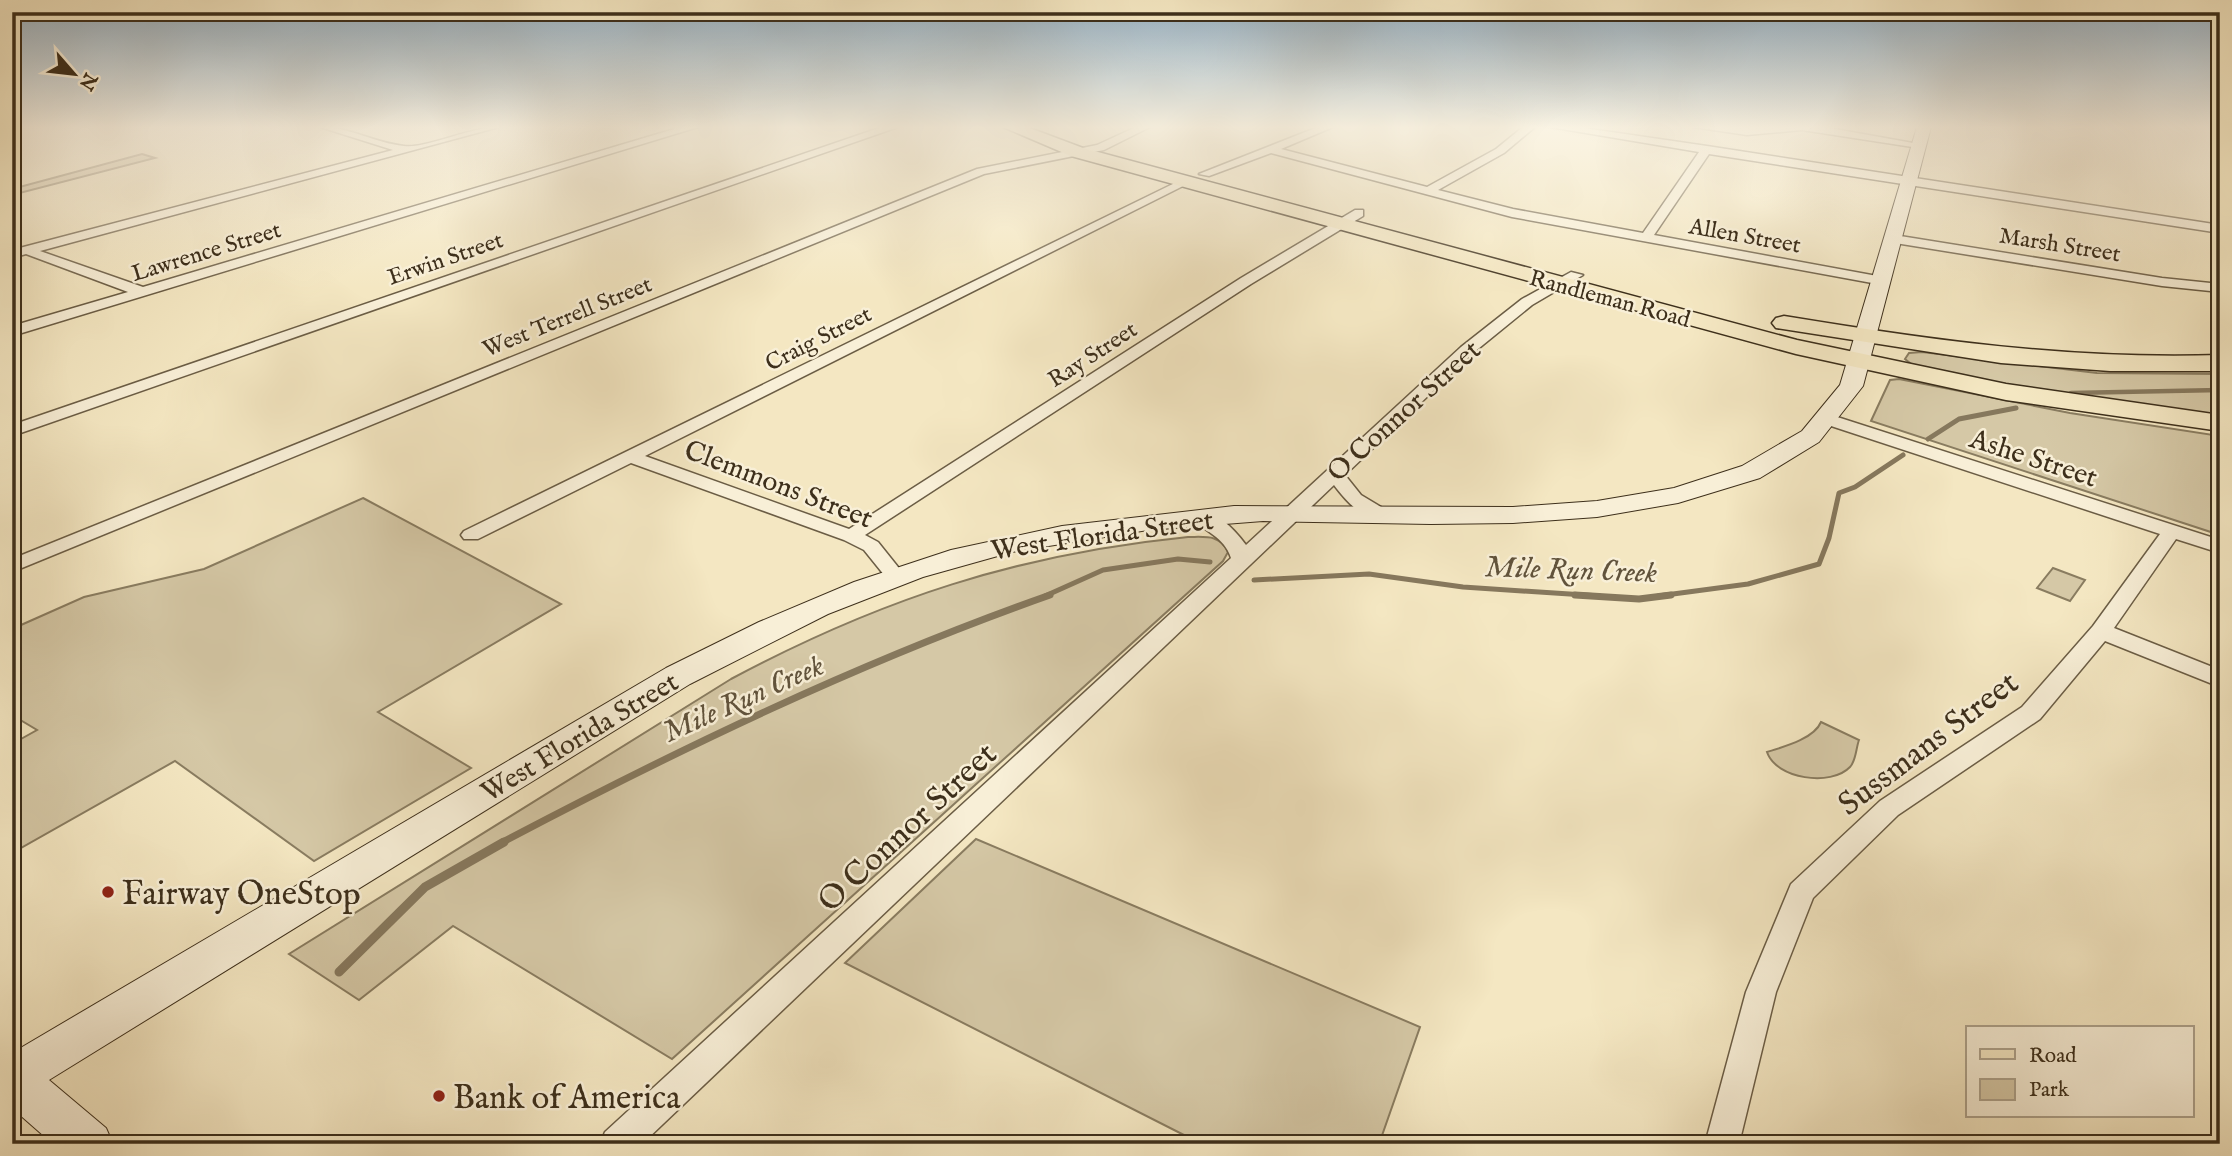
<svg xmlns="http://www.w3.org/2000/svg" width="2232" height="1156" viewBox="0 0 2232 1156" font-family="'IM FELL English',serif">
<rect width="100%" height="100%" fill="#f4e7c2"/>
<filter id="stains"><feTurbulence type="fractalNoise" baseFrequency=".00286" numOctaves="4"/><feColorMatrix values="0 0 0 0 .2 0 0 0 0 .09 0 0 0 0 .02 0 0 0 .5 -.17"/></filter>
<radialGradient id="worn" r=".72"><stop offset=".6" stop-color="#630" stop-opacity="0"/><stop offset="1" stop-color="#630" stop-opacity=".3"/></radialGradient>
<!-- green -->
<g fill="#d5c8a6" stroke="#897c60" stroke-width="2">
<path d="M142,154l13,4 -143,37v-6z"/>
<path d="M1922,352l175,21 123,1v41l-191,-24 -114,-24 -10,-8 4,-6z"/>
<path d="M1899,379l171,34 150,23v99l-349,-114 19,-41z"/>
<path d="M363,498l198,106 -183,108 93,56 -157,93 -139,-100 -163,92v-109l25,-14 -25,-15v-86l72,-32 120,-28z"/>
<path d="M1188,537c17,0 32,-3 40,15l-5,9 -551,498 -219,-133 -94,74 -70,-46 442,-275c150,-80 287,-125 457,-142z"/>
<path d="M2053,568l32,12 -15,21 -33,-13z"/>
<path d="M1821,722l38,18c-3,8 -3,21 -9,27 -19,20 -74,12 -83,-15 16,-5 47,-13 54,-30z"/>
<path d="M976,839l444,188 -41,117h-200l5,-9 -339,-172z"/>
</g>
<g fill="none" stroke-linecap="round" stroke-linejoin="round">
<!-- stream-far3 -->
<path stroke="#86785d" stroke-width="4.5" d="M2071,393l149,-3"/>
<!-- stream-far2 -->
<g stroke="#86785d" stroke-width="5">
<path d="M1928,439l31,-20 57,-11"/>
<path d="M1254,580l115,-6 94,13 137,9"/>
<path d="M1045,596l58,-26 75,-11 32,3"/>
<path d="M1658,596l90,-12 71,-20 10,-26 10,-45 16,-6 48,-32"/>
</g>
<!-- stream-far1 -->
<g stroke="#86785d" stroke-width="7">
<path d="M1575,595l64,4 32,-4"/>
<path d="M501,843c178,-94 359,-181 549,-248"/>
</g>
<!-- stream -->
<path stroke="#86785d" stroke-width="9" d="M339,972l86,-85 79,-45"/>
<defs>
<g id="street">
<path d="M320,127c30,0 55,16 84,19 21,3 66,-19 95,-19l-459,124 103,36 538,-160h17l-686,209v-10l116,-34 -102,-38 -14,4v-8l381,-100z"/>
<path d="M882,127h16l-886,309v-11z"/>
<path d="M1136,127h14l-46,23 -120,24 -972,398v-13l965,-390 120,-24z"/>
<path d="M1318,127h15l-52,22 146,38 69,-38 27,-22h12l-31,26 -66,37 75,19 130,24 56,-81 -149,-25h27l130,19 513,79v8l-511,-79 -55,81 234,43v6l-5,1 -371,-68 -241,-64 -62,23 -10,-2z"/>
<path d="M1693,127h131l100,18 -5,3 -117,-18 -55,5z"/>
<path d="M1181,180l10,2 -546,274 204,73 392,-251 114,-68h8v6l-112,68 -386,251 13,7 28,35 -3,4h-14l-25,-31 -20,-10 -213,-77 -153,76h-14l-3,-4 3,-4z"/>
<path d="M1894,235l268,43 58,6v8l-58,-6 -273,-44 -2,-3z"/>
<path d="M1571,272l12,3 -51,30 -59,48 -128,122 16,20 30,18 3,4 -3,4c-22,6 -45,-20 -57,-36l-692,659h-42l5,-12 626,-574c-7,-22 -26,-25 -39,-41l3,-4c20,-5 40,17 51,32l215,-198 61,-48z"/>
<path d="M1831,415l389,125v13l-44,-14 -62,89 106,42v17l-115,-46 -65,78 -142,96 -85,83 -37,94 -37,152h-34l41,-152 45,-108 89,-83 142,-94 71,-81 67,-92 -335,-110 -3,-4 3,-4z"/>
</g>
<path id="secondary" d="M1917,127h14l-68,259 -44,56 -59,36 -82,25 -81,14 -84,6 -82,1 -168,-3 -115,9 -136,22 -89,25 -95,37 -138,70 -641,396 57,48 7,16h-60l-41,-36v-55l654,-385 93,-46 95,-40 97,-32 111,-24 172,-20 279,1 84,-6 77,-13 68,-22 60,-35 38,-46z"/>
<g id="primary">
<path d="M1003,127h24l56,21 714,192 209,44 214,31v16l-214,-31 -210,-46 -725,-198z"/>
<path d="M1784,316c145,24 288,44 436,39v16h-110l-109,-8 -225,-35 -4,-5 4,-5z"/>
</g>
</defs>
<!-- street casing -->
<use href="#street" stroke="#6b5d45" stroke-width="3"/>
<!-- secondary casing -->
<use href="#secondary" stroke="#3d2f1b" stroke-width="2"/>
<!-- primary casing -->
<use href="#primary" stroke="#3d2f1b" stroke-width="3"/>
<!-- street -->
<use href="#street" fill="#f8efd7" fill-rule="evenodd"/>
<!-- secondary -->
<use href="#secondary" fill="#f8efd7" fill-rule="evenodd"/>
<!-- primary -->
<use href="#primary" fill="#f4e7c2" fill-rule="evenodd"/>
</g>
<!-- sky -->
<linearGradient id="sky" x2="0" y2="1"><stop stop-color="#94afc2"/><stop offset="0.44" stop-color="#faf4e4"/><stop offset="1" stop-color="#faf4e4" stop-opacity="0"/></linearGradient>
<rect width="2232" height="289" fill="url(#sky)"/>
<!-- markers -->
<g fill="#8f2418" stroke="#f8efd7" stroke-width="2.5">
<circle cx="108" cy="892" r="7"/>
<circle cx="439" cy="1096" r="7"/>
</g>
<g text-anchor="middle" stroke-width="5" stroke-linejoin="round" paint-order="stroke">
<!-- far-street labels -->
<g font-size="23" fill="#3d2f1b" stroke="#f8efd7">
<text transform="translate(1745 235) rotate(10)" y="8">Allen Street</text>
<text transform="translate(2060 244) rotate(9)" y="8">Marsh Street</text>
<text transform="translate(206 251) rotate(-17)" y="8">Lawrence Street</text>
<text transform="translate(445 258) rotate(-19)" y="8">Erwin Street</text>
<text transform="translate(1610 298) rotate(15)" y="8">Randleman Road</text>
<text transform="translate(567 316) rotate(-22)" y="8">West Terrell Street</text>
<text transform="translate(818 338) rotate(-27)" y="8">Craig Street</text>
<text transform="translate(1092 354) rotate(-33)" y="8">Ray Street</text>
</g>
<!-- street labels -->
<g font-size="28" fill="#3d2f1b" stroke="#f8efd7">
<text transform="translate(1403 410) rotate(-42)" y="10">O Connor Street</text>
<text transform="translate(2034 457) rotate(18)" y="10">Ashe Street</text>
<text transform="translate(779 483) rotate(21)" y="10">Clemmons Street</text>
<text transform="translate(1102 534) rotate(-8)" y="10">West Florida Street</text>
<text transform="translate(579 736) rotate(-31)" y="10">West Florida Street</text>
</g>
<!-- water labels -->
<g font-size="30" font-style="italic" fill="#61533c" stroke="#f8efd7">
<text transform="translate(1571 569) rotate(2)" y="10">Mile Run Creek</text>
<text transform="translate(743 698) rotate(-24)" y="10">Mile Run Creek</text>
</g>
<!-- near-street labels -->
<g font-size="33" fill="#3d2f1b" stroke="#f8efd7">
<text transform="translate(1927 742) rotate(-37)" y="12">Sussmans Street</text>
<text transform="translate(906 826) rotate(-43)" y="12">O Connor Street</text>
</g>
<!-- near-poi labels -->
<g font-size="33" fill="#3d2f1b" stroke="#f8efd7" text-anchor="start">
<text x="122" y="904">Fairway OneStop</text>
<text x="453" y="1108">Bank of America</text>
</g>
</g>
<!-- margin -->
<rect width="2232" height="1156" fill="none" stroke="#f4e7c2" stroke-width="42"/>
<rect x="14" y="14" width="2204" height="1128" fill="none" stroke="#3d2f1b" stroke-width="3.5"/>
<rect x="21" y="21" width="2190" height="1114" fill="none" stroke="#3d2f1b" stroke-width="2"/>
<!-- legend -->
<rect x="1966" y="1026" width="228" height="91" fill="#f8efd7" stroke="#ada28c" stroke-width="2"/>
<rect x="1980" y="1049" width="35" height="10" fill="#f4e7c2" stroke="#ada28c" stroke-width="2"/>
<text x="2029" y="1062" font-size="21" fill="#3d2f1b">Road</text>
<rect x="1980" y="1079" width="35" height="21" fill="#d5c8a6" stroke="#ada28c" stroke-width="2"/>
<text x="2029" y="1096" font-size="21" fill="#3d2f1b">Park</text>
<!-- north arrow -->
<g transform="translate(74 74) rotate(118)" stroke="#f8efd7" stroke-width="5" paint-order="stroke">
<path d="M0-5L12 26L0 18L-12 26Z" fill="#3d2f1b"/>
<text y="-10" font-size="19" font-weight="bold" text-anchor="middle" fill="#3d2f1b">N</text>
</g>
<rect width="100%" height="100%" filter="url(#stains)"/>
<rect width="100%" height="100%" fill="url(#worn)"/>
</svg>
